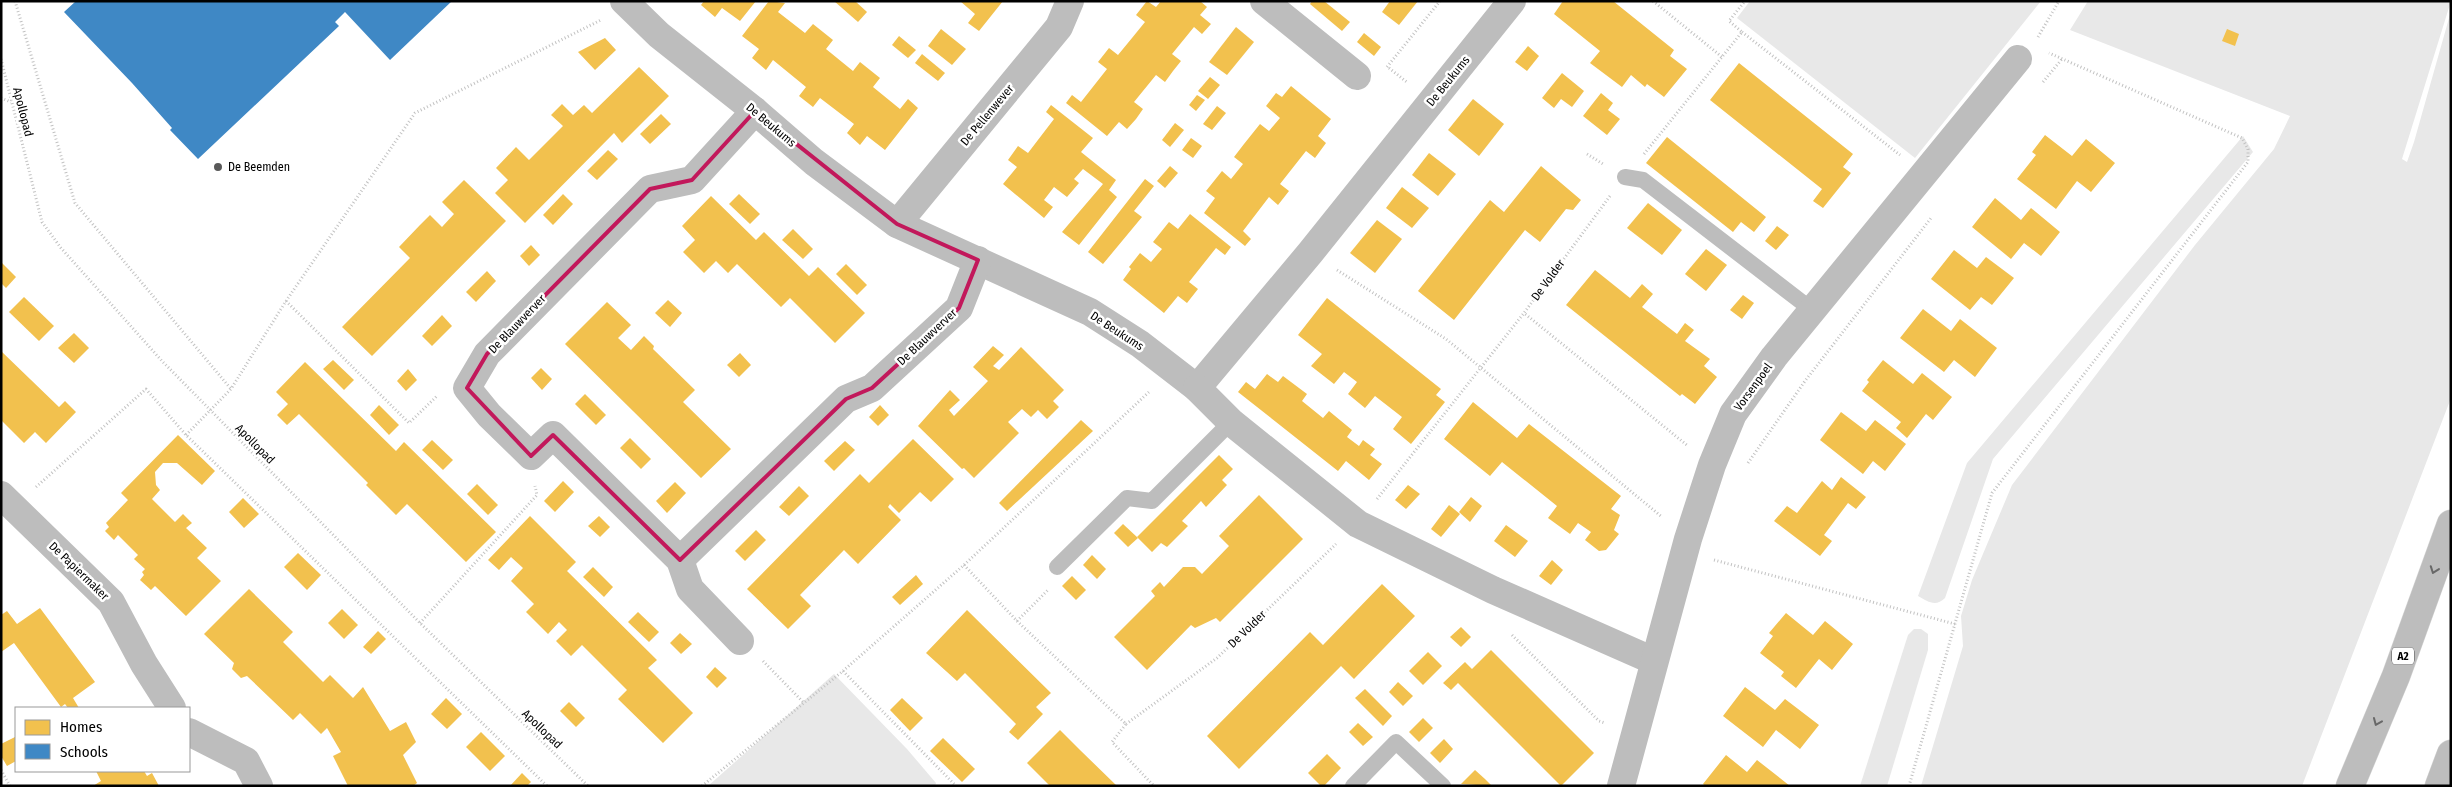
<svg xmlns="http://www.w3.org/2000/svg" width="2452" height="787" viewBox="0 0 2452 787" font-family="'Fira Sans Condensed',sans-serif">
<rect width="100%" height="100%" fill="#fff"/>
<!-- green -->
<g fill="#e8e8e8">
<path d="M1750,1h291l-126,157 -178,-140z"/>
<path d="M2088,1h363l-49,158 5,3 7,-20 37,-131v387l-149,388h-381l42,-140 -2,-30 11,-36 40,-95 183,-240 79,-96 16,-33 -220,-86z"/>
<path d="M2243,136l10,16 -260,307 -48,139c-9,9 -17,4 -27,-2l49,-133z"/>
<path d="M1914,629h7l7,5v16l-41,136h-27l48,-151z"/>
<path d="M834,674l73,75 29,34 -1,3h-227z"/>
</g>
<!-- homes -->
<g fill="#f2c14e">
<path d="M704,1h52l-16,20 -18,-13 -7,9 -14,-12z"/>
<path d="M769,1l16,2 -7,9 27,21 8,-9 20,16 -7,9 27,22 7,-9 20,16 -7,9 27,22 8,-10 10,9 -33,42 -18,-14 -7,9 -13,-12 7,-9 -34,-26 -7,9 -14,-11 7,-9 -33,-27 -7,10 -14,-12 7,-9 -17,-13z"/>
<path d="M834,1h21l12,11 -9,10z"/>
<path d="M960,1h43l-24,30 -11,-8 7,-9z"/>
<path d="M1147,1l9,6 5,-6h39l7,6 -7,8 11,9 -9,10 -8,-7 -22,27 9,7 -8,10 -8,11 -9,-7 -22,27 9,7 -7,10 -9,10 -8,-7 -12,14 -41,-33 6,-8 9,7 26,-33 -9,-7 11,-14 9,7 14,-17 13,-16 -9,-7z"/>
<path d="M1312,1h12l26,21 -8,9 -32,-27z"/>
<path d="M1390,1h28l-19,24 -17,-13z"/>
<path d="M1563,1h50l61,49 -4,6 17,13 -23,28 -17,-13 -2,3 -14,-12 -9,12 -32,-24 10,-12 -46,-37z"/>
<path d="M1236,27l18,15 -27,33 -18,-13z"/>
<path d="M941,29l25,20 -14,16 -24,-19z"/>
<path d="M2227,29l12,5 -4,12 -13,-5z"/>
<path d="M1364,33l17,14 -7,9 -17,-14z"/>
<path d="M899,36l17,14 -8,8 -16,-13z"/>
<path d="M605,38l11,12 -21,20 -17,-18z"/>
<path d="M1528,46l11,10 -12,15 -12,-9z"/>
<path d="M922,54l23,19 -7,8 -23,-18z"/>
<path d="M1739,63l114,91 -10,13 8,6 -28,35 -10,-7 9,-12 -112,-89z"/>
<path d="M639,67l30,29 -47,47 -8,-10 -89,90 -30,-30 13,-13 -12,-12 20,-21 13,13 34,-34 -12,-11 11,-11 11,11 11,-10 8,8z"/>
<path d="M1562,73l22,18 -12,16 -11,-8 -7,9 -12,-10z"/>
<path d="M1210,77l10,8 -12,14 -10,-8z"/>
<path d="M1291,86l40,33 -13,17 8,7 -11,15 -9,-7 -26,33 9,7 -11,14 -9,-8 -26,34 8,8 -6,7 -41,-33 11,-15 -9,-7 16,-20 9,8 12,-15 -9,-7 10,-13 16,-20 9,7 11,-13 -14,-12 10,-13 6,4z"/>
<path d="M1601,93l12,10 -5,7 12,9 -13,16 -24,-19z"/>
<path d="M1197,95l8,5 -9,11 -7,-6z"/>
<path d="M1473,99l31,25 -25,32 -31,-26z"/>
<path d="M1051,105l42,33 -12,14 35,28 -7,10 8,7 -38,48 -17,-13 41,-48 -20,-15 -9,10 5,4 -12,14 -13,-10 -10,13 9,7 -9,11 -41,-34 14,-17 -9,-7 10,-14 10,7 26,-34 -8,-7z"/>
<path d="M1217,106l9,7 -14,17 -9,-6z"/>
<path d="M661,114l10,10 -21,20 -10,-10z"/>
<path d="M1175,123l9,7 -14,17 -8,-7z"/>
<path d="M2045,135l27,21 14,-17 29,24 -24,29 -14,-11 -21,28 -39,-30 19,-24 -4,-3z"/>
<path d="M1667,137l99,80 -12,15 -13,-10 -8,10 -87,-69z"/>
<path d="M1191,138l11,8 -9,12 -11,-8z"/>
<path d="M608,150l10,9 -21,21 -10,-9z"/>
<path d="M1429,153l27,21 -18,22 -26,-21z"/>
<path d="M1170,166l8,7 -13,15 -8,-7z"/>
<path d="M1541,166l40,34 -8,10 -7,-1 -26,33 -15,-12 -71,90 -36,-29 72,-91 14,12z"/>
<path d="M1145,179l9,7 -20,25 8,6 -39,47 -15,-12z"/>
<path d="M464,180l42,41 -134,135 -30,-29 68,-69 -11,-11 21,-22 10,-10 12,12 12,-13 -12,-12z"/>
<path d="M1402,187l27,21 -17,20 -26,-20z"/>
<path d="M563,194l10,10 -20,21 -10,-10z"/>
<path d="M739,194l21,20 -10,10 -21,-20z"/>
<path d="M711,196l45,44 8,-8 45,44 9,-9 47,46 -30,30 -45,-45 -9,9 -44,-43 -9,9 -12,-12 -12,12 -21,-21 12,-12 -13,-14z"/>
<path d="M1995,198l26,22 10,-12 29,24 -19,24 -17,-13 -13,16 -39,-32z"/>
<path d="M1648,203l34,27 -20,25 -35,-27z"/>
<path d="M1190,214l41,33 -6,8 -9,-7 -27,34 9,7 -11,14 -9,-7 -14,17 -41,-33 8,-11 -2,-2 11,-14 11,9 11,-13 -9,-7 16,-20 9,7z"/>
<path d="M1377,220l25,19 -27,34 -25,-20z"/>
<path d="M1777,226l12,9 -13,15 -11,-9z"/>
<path d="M793,229l20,20 -10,10 -21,-19z"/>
<path d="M531,245l9,10 -11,11 -9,-10z"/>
<path d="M1706,249l21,16 -21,26 -21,-17z"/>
<path d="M1954,250l23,18 9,-11 28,21 -22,27 -11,-8 -11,13 -39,-31z"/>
<path d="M1,262l15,15 -10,11 -5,-5z"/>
<path d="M846,264l21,21 -10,10 -21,-21z"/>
<path d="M1595,270l35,28 12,-14 11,10 -11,13 35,27 8,-11 9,7 -9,11 25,18 -6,7 13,11 -22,27 -13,-10 -2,2 -114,-91z"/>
<path d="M487,271l9,10 -20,21 -10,-10z"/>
<path d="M1743,295l11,8 -12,16 -12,-9z"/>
<path d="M24,297l30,29 -15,15 -30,-29z"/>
<path d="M1327,298l114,91 -5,6 9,7 -34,42 -18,-15 9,-12 -27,-21 -10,12 -17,-14 9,-12 -13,-10 -10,12 -23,-18 11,-12 -24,-19z"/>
<path d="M668,300l14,13 -12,14 -15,-14z"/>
<path d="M607,302l24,23 -13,13 13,12 13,-14 10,10 -1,3 42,41 -12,12 48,47 -30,29 -136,-134z"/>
<path d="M1923,309l28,22 9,-12 37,29 -22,29 -21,-17 -10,12 -44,-34z"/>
<path d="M442,315l10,11 -20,20 -10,-10z"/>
<path d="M74,333l15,15 -15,15 -16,-15z"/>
<path d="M993,346l11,9 -11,11 6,4 22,-23 43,43 -11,11 6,6 -12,12 -9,-9 -7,7 -9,-8 -14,13 11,11 -45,45 -10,-10 -2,1 -44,-43 32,-36 10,10 -11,10 5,6 34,-35 -15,-14z"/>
<path d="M1,351l58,56 6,-6 11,11 -30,31 -11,-11 -11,11 -23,-23z"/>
<path d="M740,353l11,12 -12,12 -12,-12z"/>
<path d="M333,360l21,20 -10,10 -21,-21z"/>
<path d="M1883,360l30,24 9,-11 30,24 -19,23 -7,-6 -19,24 -11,-10 5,-6 -39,-31 7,-9 -2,-2z"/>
<path d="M305,362l91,89 8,-9 92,90 -30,30 -59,-58 -11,11 -30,-30 2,-2 -69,-69 -12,11 -10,-10 11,-11 -12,-12z"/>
<path d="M541,368l11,11 -10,11 -11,-12z"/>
<path d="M408,369l9,11 -11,11 -9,-10z"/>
<path d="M1267,374l11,8 5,-6 24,18 -5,7 21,17 6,-7 23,19 -5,7 12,9 4,-6 12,9 -5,6 12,9 -13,16 -23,-19 -8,10 -100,-79 8,-10 9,7z"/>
<path d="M585,394l21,21 -10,10 -21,-21z"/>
<path d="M1473,402l44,36 12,-14 92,72 -10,13 9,6 -6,15 5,4 -13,16 -7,1 -14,-11 6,-8 -13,-9 -8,11 -22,-16 9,-12 -55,-44 -12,14 -46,-37z"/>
<path d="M379,405l20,20 -10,10 -19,-20z"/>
<path d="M880,405l9,10 -11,11 -9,-9z"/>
<path d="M1841,412l25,19 9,-11 31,24 -21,27 -12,-10 -10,13 -43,-34z"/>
<path d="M1081,420l12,11 -86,80 -8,-8z"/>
<path d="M178,435l37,36 -13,14 -25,-22h-14l-8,9 1,13 4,5 -8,9 23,23 8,-8 9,9 -6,5 21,20 -10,10 24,23 -35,35 -31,-30 -4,4 -11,-10 4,-5 -2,-3 3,-3 -11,-10 4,-4 -20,-20 -4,5 -9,-9 4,-4 -3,-4 22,-23 -7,-7z"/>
<path d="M630,438l21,21 -10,10 -21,-21z"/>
<path d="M913,439l41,40 -23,23 -11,-10 -21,21 -9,-9 -2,3 13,13 -43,44 -14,-14 -44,45 11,11 -23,23 -41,-40 113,-115 9,9z"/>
<path d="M432,440l21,20 -10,10 -21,-20z"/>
<path d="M845,441l10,9 -21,21 -10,-10z"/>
<path d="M1219,455l14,14 -11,11 5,5 -21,22 -5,-6 -19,20 6,5 -21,21 -6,-4 -9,9 -15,-15z"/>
<path d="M1841,477l25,20 -10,12 -8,-6 -24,32 8,6 -12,15 -46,-35 13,-15 10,7 25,-32 10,9z"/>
<path d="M563,481l11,11 -19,20 -11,-11z"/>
<path d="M675,482l11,11 -19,20 -11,-12z"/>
<path d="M477,484l21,21 -10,10 -21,-21z"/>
<path d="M1408,485l12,9 -14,15 -11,-9z"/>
<path d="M799,486l10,10 -20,20 -10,-9z"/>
<path d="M1259,495l44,44 -83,83 -4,-4 -21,10 -4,-3 -44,45 -33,-33 41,-41 -4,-5 9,-9 4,5 19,-20h12l7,7 27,-28 -10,-10z"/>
<path d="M1471,497l11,9 -12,16 -11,-10z"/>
<path d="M243,498l16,16 -15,14 -15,-16z"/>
<path d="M1449,505l11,9 -19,23 -10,-8z"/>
<path d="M530,516l46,46 -9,9 90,89 -9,8 45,45 -30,30 -45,-44 9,-9 -45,-45 -11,11 -15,-15 11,-11 -8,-8 -11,12 -22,-22 8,-8 -23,-23 12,-13 -12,-11 -12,13 -11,-10z"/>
<path d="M599,516l11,11 -10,10 -12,-11z"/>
<path d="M1123,524l15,14 -10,9 -14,-14z"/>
<path d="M1506,525l22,16 -13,16 -21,-16z"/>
<path d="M756,530l10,10 -21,21 -10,-10z"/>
<path d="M298,553l23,22 -14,15 -23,-23z"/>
<path d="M1092,555l14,14 -9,10 -14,-14z"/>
<path d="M1552,560l11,10 -12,15 -12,-9z"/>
<path d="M593,567l20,20 -9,10 -21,-20z"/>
<path d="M916,575l7,9 -23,21 -8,-8z"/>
<path d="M1072,576l14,14 -10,10 -14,-14z"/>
<path d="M1382,584l33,32 -61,63 -13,-13 -102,103 -32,-33 103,-104 13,13z"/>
<path d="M249,589l44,43 -10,10 40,40 7,-7 23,23 10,-11 27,44 16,-9 10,20 -13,13 14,28 -4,3h-65l-15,-30 8,-4 -14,-24 -6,6 -21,-21 -7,7 -46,-44 -6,2 -9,-9 2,-6 -30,-29z"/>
<path d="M40,608l55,74 -22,16 6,10h-11l-3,-4 -4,3 -47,-64 -13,9v-37l6,-4 10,13z"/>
<path d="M342,609l16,16 -14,14 -16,-16z"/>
<path d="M967,610l84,83 -15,14 7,7 -25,26 -9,-8 7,-8 -51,-51 -8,8 -31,-28z"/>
<path d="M638,612l21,20 -10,10 -21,-20z"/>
<path d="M1786,613l27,22 12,-14 28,23 -21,26 -13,-11 -23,29 -15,-12 3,-4 -24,-19 13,-17 -4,-3z"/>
<path d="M1461,627l10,10 -10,10 -11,-10z"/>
<path d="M378,631l8,8 -15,15 -8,-7z"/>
<path d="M680,633l12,11 -11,10 -11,-11z"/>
<path d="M1491,650l103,103 -33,33 -103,-103 -7,7 -8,-7 22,-21 7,7z"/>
<path d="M1428,652l14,14 -19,19 -14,-14z"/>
<path d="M715,667l12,11 -10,10 -11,-11z"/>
<path d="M1398,682l15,14 -10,10 -14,-14z"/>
<path d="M1745,687l30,23 10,-11 34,26 -19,24 -24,-19 -13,17 -40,-31z"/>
<path d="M1365,689l27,27 -9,10 -28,-28z"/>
<path d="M446,698l16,16 -15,15 -16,-15z"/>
<path d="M902,698l21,20 -13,13 -20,-21z"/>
<path d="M569,702l16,16 -9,9 -16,-16z"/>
<path d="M1423,718l10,10 -14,14 -10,-10z"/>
<path d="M1358,723l15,14 -10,9 -14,-14z"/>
<path d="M1060,730l20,20 37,36h-67l-23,-23z"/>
<path d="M481,732l24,24 -15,15 -24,-24z"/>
<path d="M15,737l1,24 -9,5 -6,-10v-12z"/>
<path d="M943,738l32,31 -13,13 -32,-31z"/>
<path d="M1444,739l9,10 -13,14 -10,-10z"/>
<path d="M1327,754l14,14 -17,18h-3l-13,-13z"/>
<path d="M1726,755l21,17 10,-12 33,26h-85l-2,-2z"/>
<path d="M1475,770l10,9 7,7 -31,-2z"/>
<path d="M96,771h48l3,5 5,-3 7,13h-66l8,-5z"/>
<path d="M522,773l9,9 -4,4h-17z"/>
</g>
<!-- schools -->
<path fill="#3f88c5" d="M76,1h376l-62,59 -45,-48 -10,10 4,4 -141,133 -28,-29 2,-2 -40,-45 -68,-71z"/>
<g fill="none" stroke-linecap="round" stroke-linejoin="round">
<defs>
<g id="highway">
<path d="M2350,786l46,-110 55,-152"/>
<path d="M2439,786l12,-32"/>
</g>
</defs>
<!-- highway casing -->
<use href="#highway" stroke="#dbdbdb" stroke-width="29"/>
<!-- path -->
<g stroke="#c2c2c2" stroke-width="3" stroke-dasharray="1 2.5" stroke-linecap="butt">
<path d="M15,1l60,202 156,186"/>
<path d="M1653,1l69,56"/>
<path d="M1742,32l158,123"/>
<path d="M2038,37l21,-36"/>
<path d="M1,59l41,163 19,26 101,113 258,262 168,163"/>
<path d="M1387,67l53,-66"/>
<path d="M1389,68l19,15"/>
<path d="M2043,82l19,-23"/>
<path d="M1,98l10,4"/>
<path d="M1587,154l16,10"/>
<path d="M1644,154l98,-122 -13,-11 16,-20"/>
<path d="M1610,196l-86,117 164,133"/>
<path d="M1337,270l109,69 216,178"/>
<path d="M286,301l123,122 28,-27"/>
<path d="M186,435l45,-46 55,-88 129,-188 186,-93"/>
<path d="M1748,463l57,-82 126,-163"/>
<path d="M36,487l110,-98 40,46 361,351"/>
<path d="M1377,499l147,-186"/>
<path d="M1714,560l241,64"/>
<path d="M964,565l53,56 109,103 -14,18 42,44"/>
<path d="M1017,621l31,-31"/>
<path d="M420,623l117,-128 -2,-9"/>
<path d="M1512,635l87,86 6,2"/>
<path d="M763,661l41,42"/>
<path d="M843,671l113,115"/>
<path d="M1126,724l91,-66 119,-114"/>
<path d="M1,770l9,16"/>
<path d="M702,786l141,-115 121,-106 186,-174"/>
<path d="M1909,786l83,-293 256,-331v-13l-6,-11 -193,-85"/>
</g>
<!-- lane -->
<g stroke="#bdbdbd" stroke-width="16">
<path d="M1625,177l18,3 169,130"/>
<path d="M1057,567l70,-69 25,3 79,-79"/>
<path d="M1353,786l43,-44 47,44"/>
</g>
<!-- street -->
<g stroke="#bdbdbd" stroke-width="28">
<path d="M624,1l35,34 96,76 59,51 83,62 193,88 50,32 57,44 113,-135 202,-252"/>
<path d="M1264,1l93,75"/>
<path d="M897,224l162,-197 11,-26"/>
<path d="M1197,388l34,34 127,102 135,66 161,71"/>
<path d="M1,495l110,107 33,62 28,44"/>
<path d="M680,560l166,-161 26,-11 87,-80 19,-48"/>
<path d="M740,641l-50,-52 -10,-29 -127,-125 -22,21 -42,-41 -22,-27 20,-34 163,-165 42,-9 63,-69"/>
<path d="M189,732l57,29 13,25"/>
<path d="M1621,786l67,-247 24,-74 21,-51 41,-57 244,-298"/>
</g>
<!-- highway -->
<use href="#highway" stroke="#bdbdbd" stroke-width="28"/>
</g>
<!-- one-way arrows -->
<defs><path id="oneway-chevron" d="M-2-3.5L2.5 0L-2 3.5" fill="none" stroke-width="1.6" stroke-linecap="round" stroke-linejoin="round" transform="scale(1.25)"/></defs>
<g stroke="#686868">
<use href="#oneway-chevron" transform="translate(2434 570) rotate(110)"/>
<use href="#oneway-chevron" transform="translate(2377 722) rotate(113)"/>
</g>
<!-- marked area -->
<path fill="none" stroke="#c2185b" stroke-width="4" stroke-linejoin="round" d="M755,111l142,113 81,36 -19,48 -87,80 -26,11 -166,161 -127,-125 -22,21 -64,-68 20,-34 163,-165 42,-9z"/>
<!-- markers -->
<circle fill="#595959" stroke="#fff" stroke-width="2" cx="218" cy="167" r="5"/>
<g text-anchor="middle" stroke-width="5" stroke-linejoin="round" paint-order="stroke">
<!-- shield labels -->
<rect fill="#fff" stroke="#4c4c4c" stroke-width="1" x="2392" y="647.5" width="22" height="17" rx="4"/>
<g font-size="11" font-weight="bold" fill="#000">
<text x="2403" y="660">A2</text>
</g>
<!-- street labels -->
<g font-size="12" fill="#000" stroke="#fff">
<text transform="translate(1448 81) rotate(-51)" y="4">De Beukums</text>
<text transform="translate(23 112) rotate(76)" y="4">Apollopad</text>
<text transform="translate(987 115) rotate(-50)" y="4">De Pellenwever</text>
<text transform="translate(771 125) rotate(40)" y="4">De Beukums</text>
<text transform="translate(1548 280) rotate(-54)" y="4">De Volder</text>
<text transform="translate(517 324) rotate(-46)" y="4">De Blauwverver</text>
<text transform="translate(1117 331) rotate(33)" y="4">De Beukums</text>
<text transform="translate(927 337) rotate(-43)" y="4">De Blauwverver</text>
<text transform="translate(1753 387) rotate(-54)" y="4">Vorsenpoel</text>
<text transform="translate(255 444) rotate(45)" y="4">Apollopad</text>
<text transform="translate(79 571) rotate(44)" y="4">De Papiermaker</text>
<text transform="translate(1247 629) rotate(-44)" y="4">De Volder</text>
<text transform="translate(542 729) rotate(44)" y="4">Apollopad</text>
</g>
<!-- poi labels -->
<g font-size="12" fill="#000" stroke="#fff" text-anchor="start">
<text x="228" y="171">De Beemden</text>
</g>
</g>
<!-- border -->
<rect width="2452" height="787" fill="none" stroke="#000000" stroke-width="5"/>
<!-- legend -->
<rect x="15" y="707" width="175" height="65" fill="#ffffff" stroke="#999999"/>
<rect x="25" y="720" width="25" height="15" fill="#f2c14e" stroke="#999999"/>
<text x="60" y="732" font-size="15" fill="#000000">Homes</text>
<rect x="25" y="744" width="25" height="15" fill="#3f88c5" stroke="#999999"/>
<text x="60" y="757" font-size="15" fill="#000000">Schools</text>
</svg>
